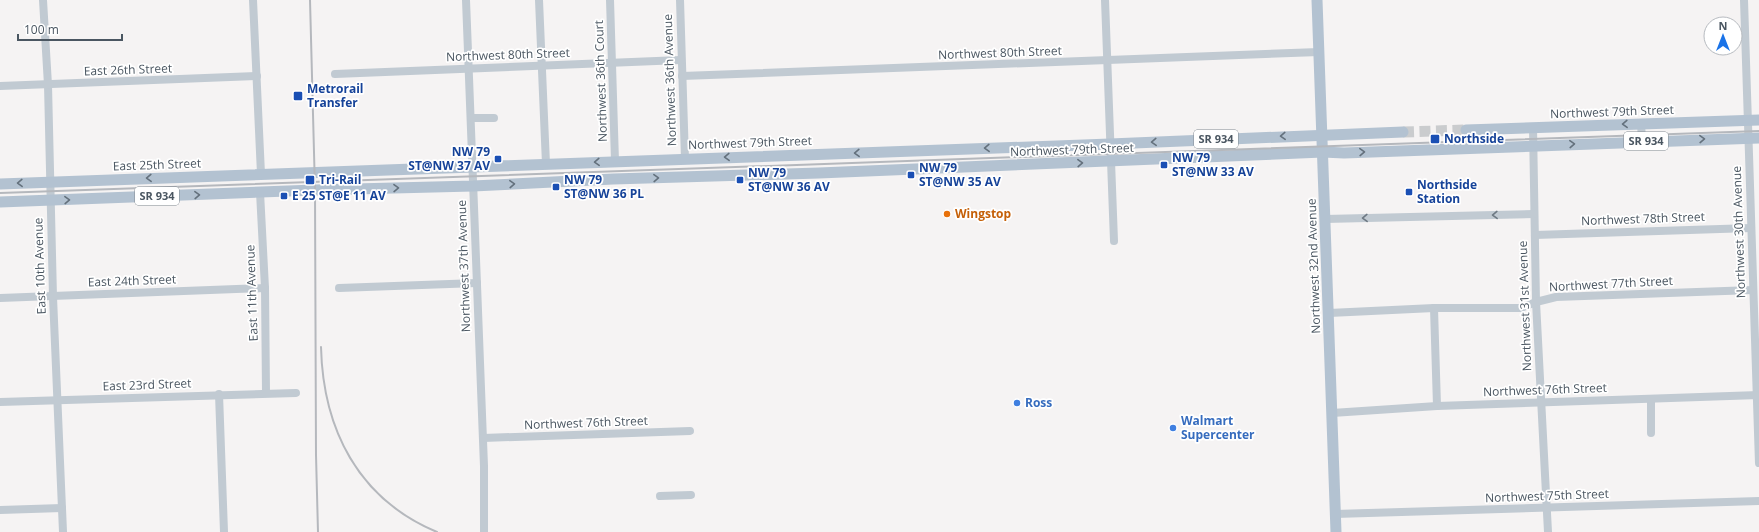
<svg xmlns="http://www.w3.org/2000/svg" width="1759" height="532" viewBox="0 0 1759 532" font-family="'Open Sans',sans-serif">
<rect width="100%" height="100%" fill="#f5f3f3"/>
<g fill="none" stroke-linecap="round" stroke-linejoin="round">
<!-- major-tunnel -->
<path stroke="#caccce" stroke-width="11" stroke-dasharray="11 5.5" stroke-linecap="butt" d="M1403,132l63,-2"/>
<!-- minor -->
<g stroke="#c1cad2" stroke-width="8">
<path d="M43,0l5,85 5,212 10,235"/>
<path d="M253,0l8,174"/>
<path d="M466,0l18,466v66"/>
<path d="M539,0l7,164"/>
<path d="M610,0l5,161"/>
<path d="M680,0l5,159"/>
<path d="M1105,0l9,241"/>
<path d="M1744,0l15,463"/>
<path d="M335,74l346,-14"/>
<path d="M682,76l637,-24"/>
<path d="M0,86l257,-10"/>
<path d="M471,118h23"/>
<path d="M1641,123l1,18"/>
<path d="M1533,127l3,175 12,230"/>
<path d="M260,192l5,96 1,105"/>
<path d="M1325,219l209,-5"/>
<path d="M1535,235l216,-7"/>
<path d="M339,288l138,-5"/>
<path d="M0,298l265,-10"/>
<path d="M1434,308l3,98"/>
<path d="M1329,313l105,-5h87l15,-6 20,-5 197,-7"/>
<path d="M219,394l5,138"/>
<path d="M1651,399v34"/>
<path d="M0,402l296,-9"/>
<path d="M1332,413l105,-7 322,-11"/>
<path d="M483,438l207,-7"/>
<path d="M660,496l31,-1"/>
<path d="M0,510l62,-2"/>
<path d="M1335,514l424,-13"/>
</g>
<!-- major -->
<g stroke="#b3c2d1" stroke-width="11">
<path d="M1317,0l19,532"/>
<path d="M1466,130l293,-10"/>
<path d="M0,184l1110,-40 293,-12"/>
<path d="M0,202l315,-12 158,-4 140,-7 206,-6 504,-21 21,1 415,-15"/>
</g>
<!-- rail -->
<g stroke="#b5b8bd" stroke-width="2">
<path d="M310,0l5,190 1,265 2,77"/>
<path d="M0,193l1759,-62"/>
<path d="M321,347c2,82 37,152 116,185"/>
</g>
</g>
<!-- one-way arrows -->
<defs><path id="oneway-chevron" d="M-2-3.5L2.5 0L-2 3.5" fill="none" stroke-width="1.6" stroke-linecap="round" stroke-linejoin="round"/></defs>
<g stroke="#64717d">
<use href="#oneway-chevron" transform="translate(1625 124) rotate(178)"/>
<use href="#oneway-chevron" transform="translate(1283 136) rotate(177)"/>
<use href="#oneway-chevron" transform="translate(1702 139) rotate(-2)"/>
<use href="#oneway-chevron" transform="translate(1154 142) rotate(177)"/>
<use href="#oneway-chevron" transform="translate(1572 144) rotate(-3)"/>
<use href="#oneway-chevron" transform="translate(987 148) rotate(178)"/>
<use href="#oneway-chevron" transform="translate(1362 152) rotate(-2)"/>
<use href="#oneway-chevron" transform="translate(857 153) rotate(178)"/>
<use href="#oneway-chevron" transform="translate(727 157) rotate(178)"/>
<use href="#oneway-chevron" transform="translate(597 162) rotate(177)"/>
<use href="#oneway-chevron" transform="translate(1080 163) rotate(-2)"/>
<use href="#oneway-chevron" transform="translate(149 178) rotate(178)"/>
<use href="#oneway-chevron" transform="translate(656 178) rotate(-2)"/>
<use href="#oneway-chevron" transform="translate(20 183) rotate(178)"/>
<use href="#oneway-chevron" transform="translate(512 184) rotate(-3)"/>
<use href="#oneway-chevron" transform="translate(396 188) rotate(-1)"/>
<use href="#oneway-chevron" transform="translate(197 195) rotate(-2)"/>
<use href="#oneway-chevron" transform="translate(67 200) rotate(-2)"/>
</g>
<g stroke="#6e7983">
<use href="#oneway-chevron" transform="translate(1495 215) rotate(178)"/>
<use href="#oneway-chevron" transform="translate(1365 218) rotate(178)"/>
</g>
<!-- markers -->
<g fill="#1a4fb4" stroke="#fff" stroke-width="1.5">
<rect x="293" y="91" width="10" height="10" rx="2"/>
<rect x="1430" y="134" width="10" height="10" rx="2"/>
<rect x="494" y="155" width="8" height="8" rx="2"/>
<rect x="1160" y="161" width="8" height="8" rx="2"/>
<rect x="907" y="171" width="8" height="8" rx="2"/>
<rect x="305" y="175" width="10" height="10" rx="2"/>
<rect x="736" y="176" width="8" height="8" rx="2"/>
<rect x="552" y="183" width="8" height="8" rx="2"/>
<rect x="1405" y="188" width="8" height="8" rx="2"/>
<rect x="280" y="192" width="8" height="8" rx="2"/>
</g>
<circle fill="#e8710a" stroke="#fff" stroke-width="1.5" cx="947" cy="214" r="4"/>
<g fill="#3f7fe0" stroke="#fff" stroke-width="1.5">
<circle cx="1017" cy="403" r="4"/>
<circle cx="1173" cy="428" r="4"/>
</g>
<g text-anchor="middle" stroke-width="3.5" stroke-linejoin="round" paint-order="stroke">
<!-- shield labels -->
<g fill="#fff" stroke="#808990" stroke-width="1">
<rect x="1194" y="130" width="44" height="18" rx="3"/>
<rect x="1624" y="132" width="44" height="18" rx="3"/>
<rect x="135" y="187" width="44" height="18" rx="3"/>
</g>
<g font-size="11" font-weight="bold" fill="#4a5661">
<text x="1216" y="143">SR 934</text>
<text x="1646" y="145">SR 934</text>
<text x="157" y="200">SR 934</text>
</g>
<!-- street labels -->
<g font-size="12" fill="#4a5661" stroke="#fff">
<text transform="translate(1000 53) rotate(-2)" y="4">Northwest 80th Street</text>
<text transform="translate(508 55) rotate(-2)" y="4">Northwest 80th Street</text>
<text transform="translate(128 70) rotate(-2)" y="4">East 26th Street</text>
<text transform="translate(670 80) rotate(-92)" y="4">Northwest 36th Avenue</text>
<text transform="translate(601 81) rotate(-92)" y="4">Northwest 36th Court</text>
<text transform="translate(1612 112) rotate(-2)" y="4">Northwest 79th Street</text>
<text transform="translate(750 143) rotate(-2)" y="4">Northwest 79th Street</text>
<text transform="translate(1072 150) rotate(-2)" y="4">Northwest 79th Street</text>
<text transform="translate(157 165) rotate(-2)" y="4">East 25th Street</text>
<text transform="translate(1643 219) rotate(-2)" y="4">Northwest 78th Street</text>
<text transform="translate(1739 232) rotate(-92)" y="4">Northwest 30th Avenue</text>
<text transform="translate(40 266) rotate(-92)" y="4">East 10th Avenue</text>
<text transform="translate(464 266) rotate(-92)" y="4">Northwest 37th Avenue</text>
<text transform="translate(1314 266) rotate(-92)" y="4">Northwest 32nd Avenue</text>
<text transform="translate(132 281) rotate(-2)" y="4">East 24th Street</text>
<text transform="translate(1611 284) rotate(-3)" y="4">Northwest 77th Street</text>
<text transform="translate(252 293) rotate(-92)" y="4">East 11th Avenue</text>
<text transform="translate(1525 306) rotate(-92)" y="4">Northwest 31st Avenue</text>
<text transform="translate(147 385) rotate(-2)" y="4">East 23rd Street</text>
<text transform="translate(1545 390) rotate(-2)" y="4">Northwest 76th Street</text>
<text transform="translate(586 423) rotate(-2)" y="4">Northwest 76th Street</text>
<text transform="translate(1547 496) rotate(-2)" y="4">Northwest 75th Street</text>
</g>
<!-- transit labels -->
<g font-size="12" font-weight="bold" fill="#164399" stroke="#fff" text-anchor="start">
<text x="307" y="93">Metrorail<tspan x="307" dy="14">Transfer</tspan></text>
<text x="1444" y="143">Northside</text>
<text x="490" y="156" text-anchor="end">NW 79<tspan x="490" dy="14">ST@NW 37 AV</tspan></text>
<text x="1172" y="162">NW 79<tspan x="1172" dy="14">ST@NW 33 AV</tspan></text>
<text x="919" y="172">NW 79<tspan x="919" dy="14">ST@NW 35 AV</tspan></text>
<text x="748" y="177">NW 79<tspan x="748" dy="14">ST@NW 36 AV</tspan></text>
<text x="319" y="184">Tri-Rail</text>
<text x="564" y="184">NW 79<tspan x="564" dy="14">ST@NW 36 PL</tspan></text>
<text x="1417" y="189">Northside<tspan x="1417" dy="14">Station</tspan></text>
<text x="292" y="200">E 25 ST@E 11 AV</text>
</g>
<!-- food labels -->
<g font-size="12" font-weight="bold" fill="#c56008" stroke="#fff" text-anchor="start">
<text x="955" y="218">Wingstop</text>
</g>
<!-- shop labels -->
<g font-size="12" font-weight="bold" fill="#366cbe" stroke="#fff" text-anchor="start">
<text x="1025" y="407">Ross</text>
<text x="1181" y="425">Walmart<tspan x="1181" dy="14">Supercenter</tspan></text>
</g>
</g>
<!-- north arrow -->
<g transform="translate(1723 36)"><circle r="19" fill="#ffffff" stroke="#b7bbc0"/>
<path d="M0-3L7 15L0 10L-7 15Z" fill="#1a73e8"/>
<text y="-6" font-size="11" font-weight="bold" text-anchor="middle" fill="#4a5661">N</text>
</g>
<!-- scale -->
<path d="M18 34v6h104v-6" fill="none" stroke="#4a5661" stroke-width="2"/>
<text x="24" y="34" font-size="12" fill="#4a5661" stroke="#ffffff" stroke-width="3" paint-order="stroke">100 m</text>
</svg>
